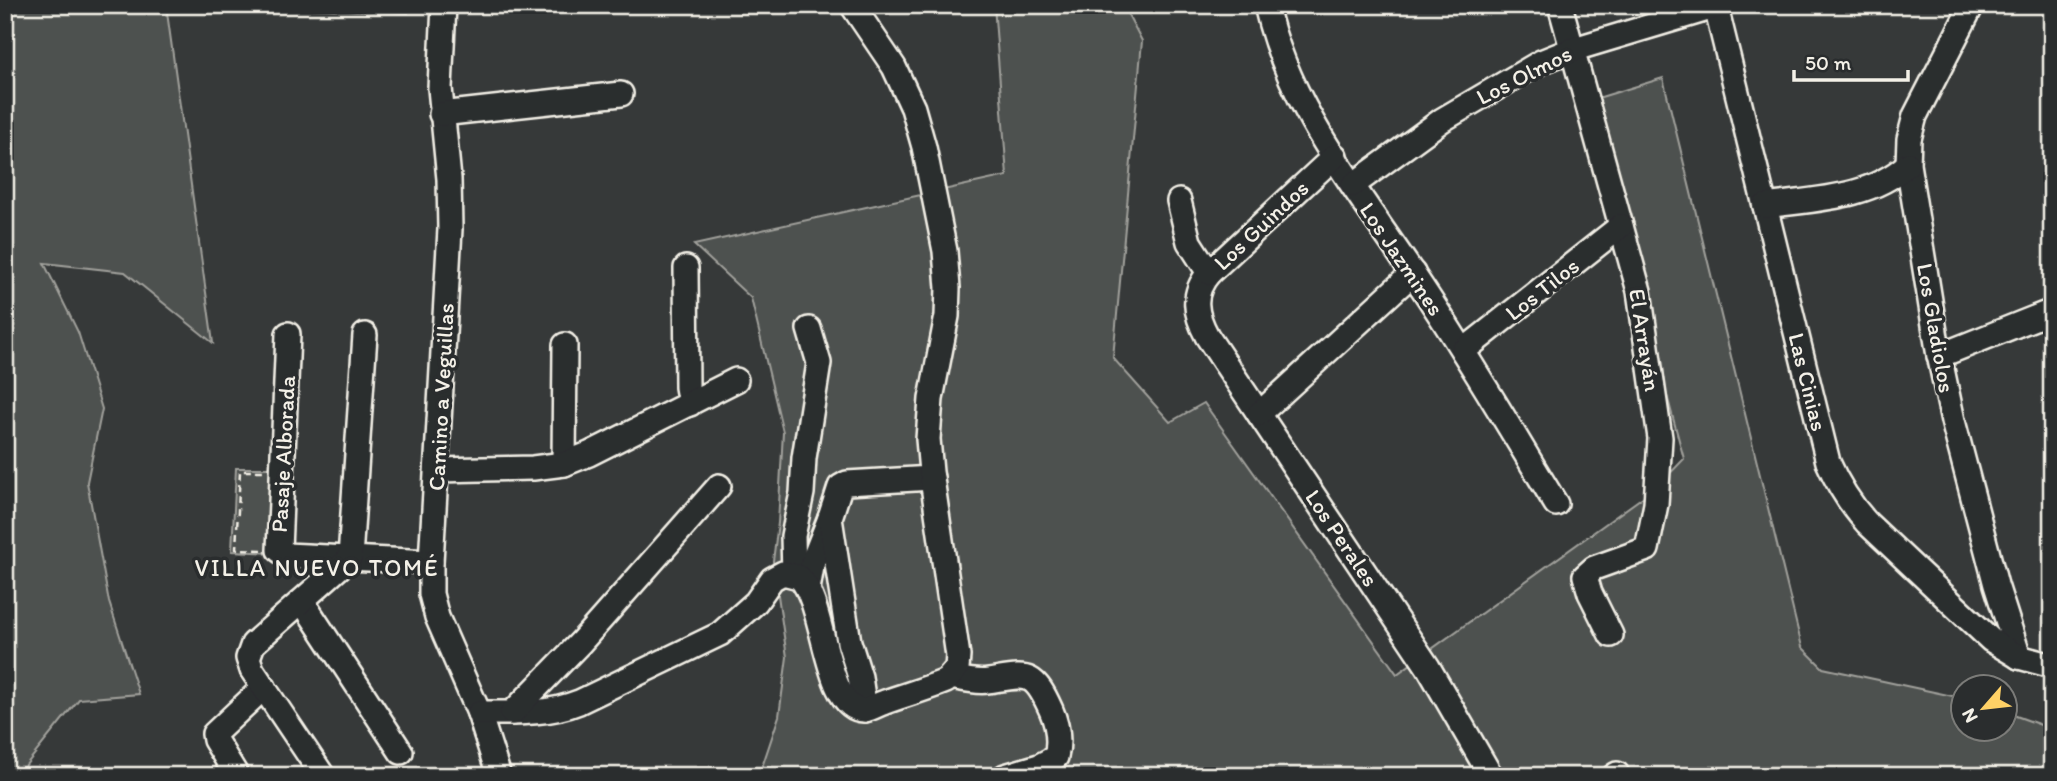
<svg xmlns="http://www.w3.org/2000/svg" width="2057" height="781" viewBox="0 0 2057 781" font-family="Itim,sans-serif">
<rect width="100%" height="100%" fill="#363939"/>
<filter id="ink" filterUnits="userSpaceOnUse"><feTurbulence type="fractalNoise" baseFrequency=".0143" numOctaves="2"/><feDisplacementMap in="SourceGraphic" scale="14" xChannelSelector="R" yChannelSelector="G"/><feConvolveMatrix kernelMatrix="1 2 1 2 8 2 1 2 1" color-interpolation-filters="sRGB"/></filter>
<g filter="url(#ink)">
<!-- green -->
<g fill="#4e514f" stroke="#a1a19c" stroke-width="2">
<path d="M5,5h161l47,338 -88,-71 -81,-9 34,69 24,77 -15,73 22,120 30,92 -60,5 -62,77h-12z"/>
<path d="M248,5h161l-1,8z"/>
<path d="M994,5h129l19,36 -29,317 57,64 34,-19 193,271 261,-188 26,-27 -96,-358 75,-23 139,569 21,21 139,30v30h42l1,-16 47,17v47h-1293l20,-60 8,-59 -14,-96 5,-38 5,-91 -32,-134 -57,-53 313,-69z"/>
<path d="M236,468h41l-4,85 -41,-2z"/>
</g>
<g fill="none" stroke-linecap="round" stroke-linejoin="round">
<defs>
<g id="minor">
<path d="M444,5l-4,83 9,91 1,50 -19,333v32l6,23 42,96 20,63"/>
<path d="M1266,5c22,101 91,185 147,269 51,75 96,153 143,230"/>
<path d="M1560,5l79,286 21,147 -4,66 -9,45 -53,19 -9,8 5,17 21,42"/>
<path d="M1972,5l-57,111 -6,23 -1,25 30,186 15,71 43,164 23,72"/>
<path d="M1716,7l112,455c10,23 22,42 39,61l124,117 28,17 33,9"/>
<path d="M441,114l180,-20"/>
<path d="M1335,156l-126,117c-18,21 -14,41 -2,63l221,331 63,109"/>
<path d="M1353,185l89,-65 99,-58 30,-12 150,-45"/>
<path d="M1179,201l10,41 20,31"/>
<path d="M1765,206c49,-7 105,-7 143,-42"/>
<path d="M686,268l1,119 3,17"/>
<path d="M288,334l-9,216 7,5 145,7"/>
<path d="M1463,351l158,-125"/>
<path d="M1939,356l113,-45"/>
<path d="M1259,414l154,-141"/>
<path d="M564,464l1,-119"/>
<path d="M437,470l96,-2 31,-4 25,-10 147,-74"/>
<path d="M794,574l-1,-38 9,-43 2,-35 15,-95 -10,-34"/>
<path d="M808,589l5,-28 17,-43"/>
<path d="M302,601l99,151"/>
<path d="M950,677c12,2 26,6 38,4 40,-6 45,-11 63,29 7,16 9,31 5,47l-17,9 -34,10"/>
<path d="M865,710l-5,-33 -11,-35 -19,-124 10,-31 7,-4 85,-5"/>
<path d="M479,713c34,0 68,2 100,-11l141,-68 36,-32 16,-23 11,-6 16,4c27,25 25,135 66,133 6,-1 14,-6 20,-8 20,-7 41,-13 61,-21l11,-13 1,-12 -27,-184 -3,-33 3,-40 16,-83 1,-28 -3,-37 -21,-104 -11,-39 -19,-41 -42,-62"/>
<path d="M512,713l69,-71 138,-156"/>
<path d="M237,776l-22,-36 -1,-6 50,-47"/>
<path d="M323,776l-71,-106 -4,-12 5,-14 97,-86 15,-223"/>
<path d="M1614,776l3,-2"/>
</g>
</defs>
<!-- minor casing -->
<use href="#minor" stroke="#f4f1e8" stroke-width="28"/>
<!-- path -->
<path stroke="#f4f1e8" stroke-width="2.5" stroke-dasharray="7 5" stroke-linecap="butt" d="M262,550l-26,-1 4,-78h23"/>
<!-- minor -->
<use href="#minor" stroke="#2a2d2e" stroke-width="23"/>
</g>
</g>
<g text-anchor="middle" stroke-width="7" stroke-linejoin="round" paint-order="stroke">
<!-- street labels -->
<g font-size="23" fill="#f4f1e8" stroke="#2a2d2e">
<text transform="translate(1524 75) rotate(-27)" y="8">Los Olmos</text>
<text transform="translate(1261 225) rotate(-43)" y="8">Los Guindos</text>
<text transform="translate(1402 259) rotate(56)" y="8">Los Jazmines</text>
<text transform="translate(1542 289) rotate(-38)" y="8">Los Tilos</text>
<text transform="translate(1936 328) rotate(80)" y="8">Los Gladiolos</text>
<text transform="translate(1645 340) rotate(81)" y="8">El Arrayán</text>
<text transform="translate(1808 382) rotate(76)" y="8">Las Cinias</text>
<text transform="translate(441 397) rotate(-87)" y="8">Camino a Veguillas</text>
<text transform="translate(283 454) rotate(-87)" y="8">Pasaje Alborada</text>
<text transform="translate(1342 538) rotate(56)" y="8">Los Perales</text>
</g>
<!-- neighbourhood labels -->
<g font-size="24" letter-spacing="2" fill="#f4f1e8" stroke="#2a2d2e">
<text x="317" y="576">VILLA NUEVO TOMÉ</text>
</g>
</g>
<!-- margin -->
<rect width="2057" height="781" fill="none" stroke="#2a2d2e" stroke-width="28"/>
<rect x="14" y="14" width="2029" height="753" fill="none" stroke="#f4f1e8" stroke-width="2.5" filter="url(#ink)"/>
<!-- north arrow -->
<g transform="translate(1984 708) rotate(242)"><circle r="33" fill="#2a2d2e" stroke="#7b7b78" stroke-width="2"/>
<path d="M0-5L12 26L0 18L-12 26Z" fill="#ffd166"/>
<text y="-10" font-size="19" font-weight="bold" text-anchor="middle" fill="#f4f1e8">N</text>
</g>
<!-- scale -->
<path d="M1794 70v10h114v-10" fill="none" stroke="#f4f1e8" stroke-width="3.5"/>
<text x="1805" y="70" font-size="21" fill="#f4f1e8" stroke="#2a2d2e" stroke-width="5" paint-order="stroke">50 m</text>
</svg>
